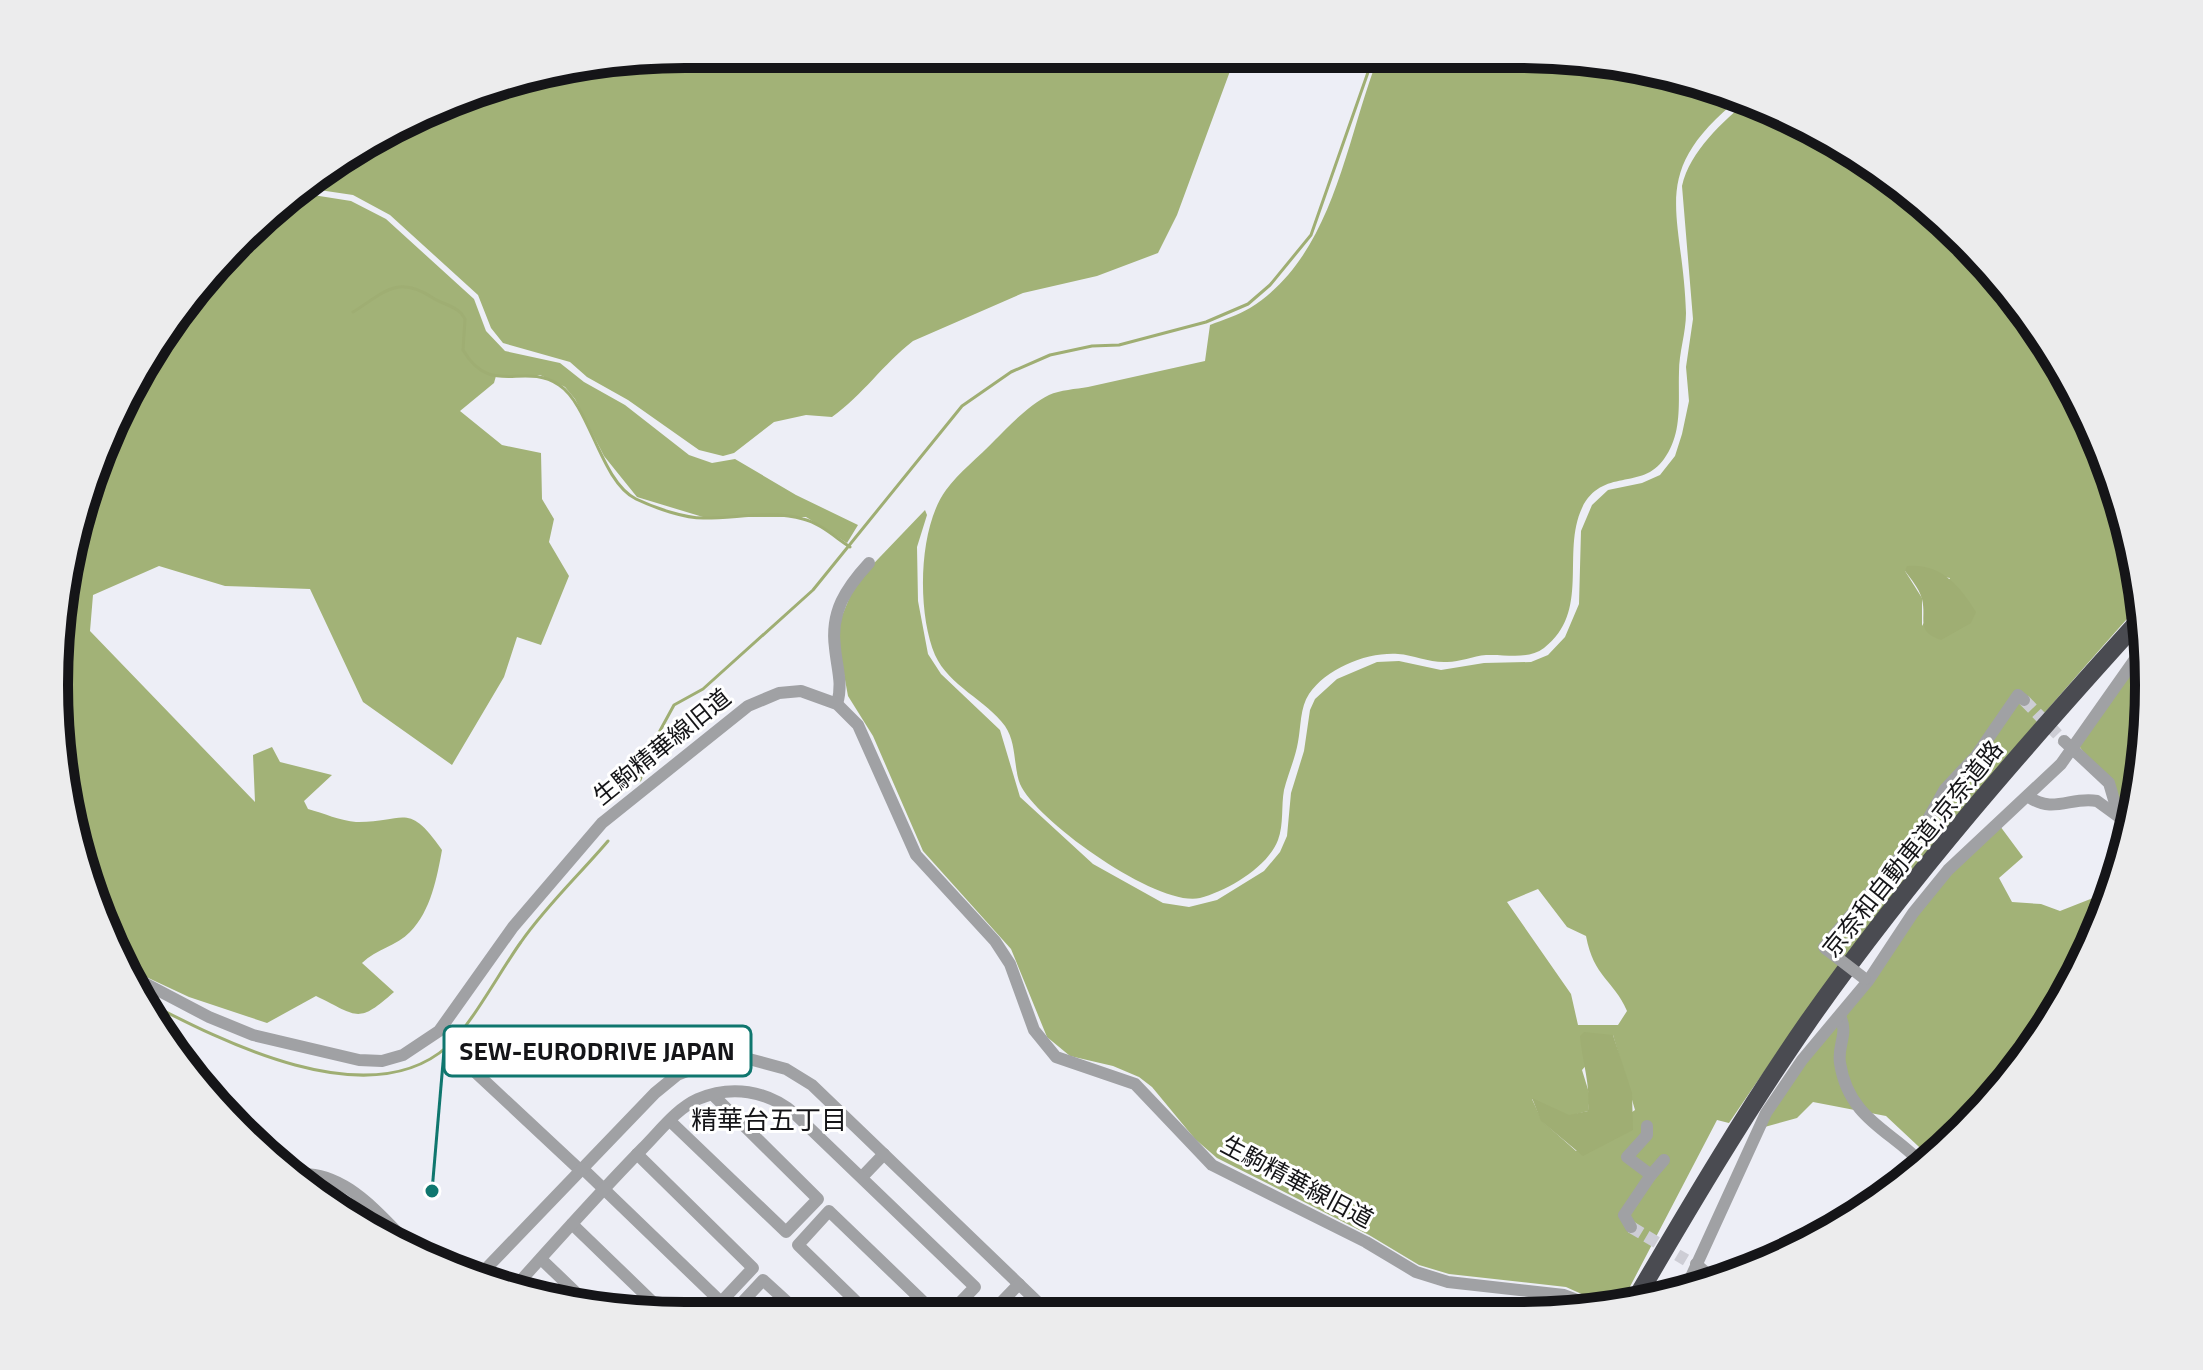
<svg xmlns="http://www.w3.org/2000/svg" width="2203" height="1370" viewBox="0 0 2203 1370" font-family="'Titillium Web','Noto Sans JP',sans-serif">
<rect width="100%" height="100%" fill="#edeef6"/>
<!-- forest -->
<g fill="#a2b277" fill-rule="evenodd">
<path d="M685,54l543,3 5,6 -56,152 -19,38 -61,23 -74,17 -110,48c-30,23 -50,54 -81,76l-26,-2 -32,7 -40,31 -11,3 -24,-6 -71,-50 -41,-23 -17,-15 -67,-19 -12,-15 -13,-33 -88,-80 -37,-20 -54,-8 184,-100z"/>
<path d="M1378,58l222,1 141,38c-96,77 -58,113 -55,216 0,20 -7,39 -7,59 -1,30 4,61 -15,87 -22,32 -62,8 -82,49 -21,45 9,104 -38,140 -16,12 -38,6 -58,7 -13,1 -26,7 -39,7 -17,1 -33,-7 -49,-8 -31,-2 -71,14 -89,40 -9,13 -8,33 -11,48 -3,17 -10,32 -14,48 -3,16 0,34 -6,50 -10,27 -51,51 -78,58 -41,10 -163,-76 -180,-114 -7,-19 -3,-40 -15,-58 -19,-26 -56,-40 -70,-71 -18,-42 -17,-127 11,-165 13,-18 33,-33 49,-50 15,-15 35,-36 54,-45 11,-5 27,-6 39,-8 39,-9 78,-17 117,-26l5,-36c13,-5 28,-10 40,-17 84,-53 95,-166 128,-250z"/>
<path d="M1750,99l152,85 90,85 72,100 51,113 28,119c-149,166 -290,336 -414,522l-12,-3 -95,182 -16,3 -40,-18 -117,-13 -30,-9 -50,-30 -152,-77 -22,-19 -43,-52 -13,-10 -26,-11 -43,-10 -23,-19 -36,-88 -88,-98 -50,-115 -25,-40 -10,-54 1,-19 17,-41 69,-72 2,5 -10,32 1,54 10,53 13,20 59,56 20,67 73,67 70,39 26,4 28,-7 47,-29 16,-19 7,-16 4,-43 13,-42 6,-41 5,-11 22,-20 40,-17 22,-1 42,9 43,-7 47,-1 17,-7 17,-18 14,-33 2,-73 11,-26 16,-15 34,-7 18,-8 15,-19 7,-22 7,-33 -3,-34 7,-48 -11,-133c8,-35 41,-65 68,-87zM1905,571l45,7 -28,48v-28zM1538,889l29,38 19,9c8,42 27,43 41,75l-9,14h-40l-7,-31 -64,-92zM1613,1035l22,75 -59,41 -34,-30 -10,-22 37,17 19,-5 2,-15 -8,-26z"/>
<path d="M294,192l57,9 35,18 88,80 12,32 19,20 55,12 24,19 41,23 64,50 23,8 23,-4 61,36 62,30 -11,18 -41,-26h-103l-66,-20 -33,-41 -29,-57 -10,-12 -25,-12 -44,1 -2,7 -34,28 42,34 39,8 1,46 12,20 -5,23 20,34 -28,69 -24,-8 -13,40 -52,88 -89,-63 -53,-113 -85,-3 -66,-20 -66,29 -3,36 165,171 -2,-47 19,-8 8,15 52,13 -28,26 4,8c15,4 33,12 48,13 49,1 51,-22 86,28 -5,27 -11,61 -32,82 -13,14 -34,17 -48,31l32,29c-37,33 -36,24 -78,4l-49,27 -78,-26 -62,-29 -40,-81 -33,-202 33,-202 97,-182z"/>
<path d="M2145,652l3,74 -17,102 -14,-33 -38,-49z"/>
<path d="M2000,826l23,31 -24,21 13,24 29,2 19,7 33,-13c10,89 -103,201 -160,262l-47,-44 -73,-14 -16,16 -36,10 24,-37 131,-176 35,-43z"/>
</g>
<!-- water -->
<g fill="#9fae73">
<path d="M1907,566c34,-3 53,20 69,46l-5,11 -30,17c-26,-9 -14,-20 -19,-41 -3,-11 -11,-20 -17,-28z"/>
<path d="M1584,1032l29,3 19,58 1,37 -50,26 -42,-35 -9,-23 37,17 19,-4c3,-24 -6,-51 -8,-75z"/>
</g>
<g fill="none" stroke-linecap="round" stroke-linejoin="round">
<!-- stream -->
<g stroke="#9fae73" stroke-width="3">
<path d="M353,312c31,-19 44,-38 80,-14 9,6 20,7 28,15l4,6 -2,31c28,48 60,11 96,35 31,20 41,96 77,114 19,9 50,20 70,19 31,0 68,-8 97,1 17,4 33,19 47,28"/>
<path d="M640,780l16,-42 18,-33 29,-16 110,-99 149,-184 49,-34 39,-17 42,-9 27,-1 87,-23 42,-18 22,-19 41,-50 62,-177"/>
<path d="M143,1000c78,41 226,117 305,46 22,-19 54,-78 73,-104 25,-36 59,-68 87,-101"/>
</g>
<!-- minor-tunnel -->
<g stroke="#cdcdd5" stroke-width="12" stroke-dasharray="12 6" stroke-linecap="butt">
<path d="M2024,700l40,41"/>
<path d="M1631,1227l55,33"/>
</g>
<!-- minor -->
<g stroke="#a0a1a4" stroke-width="12">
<path d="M837,704c6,-20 0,-35 -2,-56 -5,-36 11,-60 34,-85"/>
<path d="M2064,741l45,42 10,34 11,16"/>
<path d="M2029,797c24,17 43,-1 68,4l22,16"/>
<path d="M1826,949l-2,-2 98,-117 23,-41 31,-33 42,-61 6,5"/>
<path d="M131,976l78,41 44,18 106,25 23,1 21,-6 36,-24 74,-104 89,-104 146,-117 31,-13 22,-2 36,13 21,21 58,130 79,86 15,23 24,66 22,27 79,27 77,81 154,77 50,30 32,10 116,13 32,12"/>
<path d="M1840,1016c9,18 -3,29 0,47 9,58 54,68 84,103"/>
<path d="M458,1056l122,114"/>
<path d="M670,1121l116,111 32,-33 -105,-104"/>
<path d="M582,1168l139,134 32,-34 -116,-114"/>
<path d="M291,1175c54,-9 91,44 126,77"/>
<path d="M1651,1175l13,-15"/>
<path d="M862,1177l22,-23"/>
<path d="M572,1224l90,87"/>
<path d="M1631,1227l-7,-12 27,-40 -24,-18 20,-22v-9"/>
<path d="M541,1259l51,49"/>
<path d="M1696,1264l22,19"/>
<path d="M478,1277l177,-184 22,-18 34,-13 38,-3 37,10 26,16 236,227"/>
<path d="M515,1287c42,-47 84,-94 128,-139 17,-17 33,-39 55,-49 33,-14 69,-9 97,15l180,173 -24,25"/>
<path d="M1685,1290l81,-177 36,-53 66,-79 45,-68 35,-43 113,-106 84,-119"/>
<path d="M734,1311l29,-31 34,31"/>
<path d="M867,1312l-69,-67 31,-34 105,101"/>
<path d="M992,1312l27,-28"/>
</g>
<!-- highway -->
<path stroke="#4a4b51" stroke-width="18" d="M1635,1300c55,-94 111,-189 173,-278 101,-144 218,-277 336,-407"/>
<!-- minor-bridge -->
<path stroke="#a0a1a4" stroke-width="12" d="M1826,949l39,30"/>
</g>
<g text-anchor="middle" stroke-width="6" stroke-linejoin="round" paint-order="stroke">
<!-- street labels -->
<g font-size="24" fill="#151518" stroke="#fff">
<text transform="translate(662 747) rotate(-39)" y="8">生駒精華線旧道</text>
<text transform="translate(1913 849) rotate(-51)" y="8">京奈和自動車道;京奈道路</text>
<text transform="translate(1297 1182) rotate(28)" y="8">生駒精華線旧道</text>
</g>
<!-- neighbourhood labels -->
<g font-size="26" fill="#151518" stroke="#fff">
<text x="769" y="1129">精華台五丁目</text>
</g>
</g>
<!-- crop -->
<path d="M0 0H2203V1370H0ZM685 68H1518A617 617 0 0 1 2135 685V685A617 617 0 0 1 1518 1302H685A617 617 0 0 1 68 685V685A617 617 0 0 1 685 68Z" fill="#ececed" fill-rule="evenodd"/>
<path fill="none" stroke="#151518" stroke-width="10" d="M685 68H1518A617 617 0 0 1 2135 685V685A617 617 0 0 1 1518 1302H685A617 617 0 0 1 68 685V685A617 617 0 0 1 685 68Z"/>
<!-- callouts -->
<path fill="none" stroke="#0f766e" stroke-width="3" d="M432 1191L444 1051"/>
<circle fill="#0f766e" stroke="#fff" stroke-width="3" cx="432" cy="1191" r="8"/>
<rect fill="#fff" stroke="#0f766e" stroke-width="3" x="444" y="1026" width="307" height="50" rx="8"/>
<g font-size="26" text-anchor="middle" font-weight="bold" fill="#151518">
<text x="597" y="1060">SEW-EURODRIVE JAPAN</text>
</g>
</svg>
